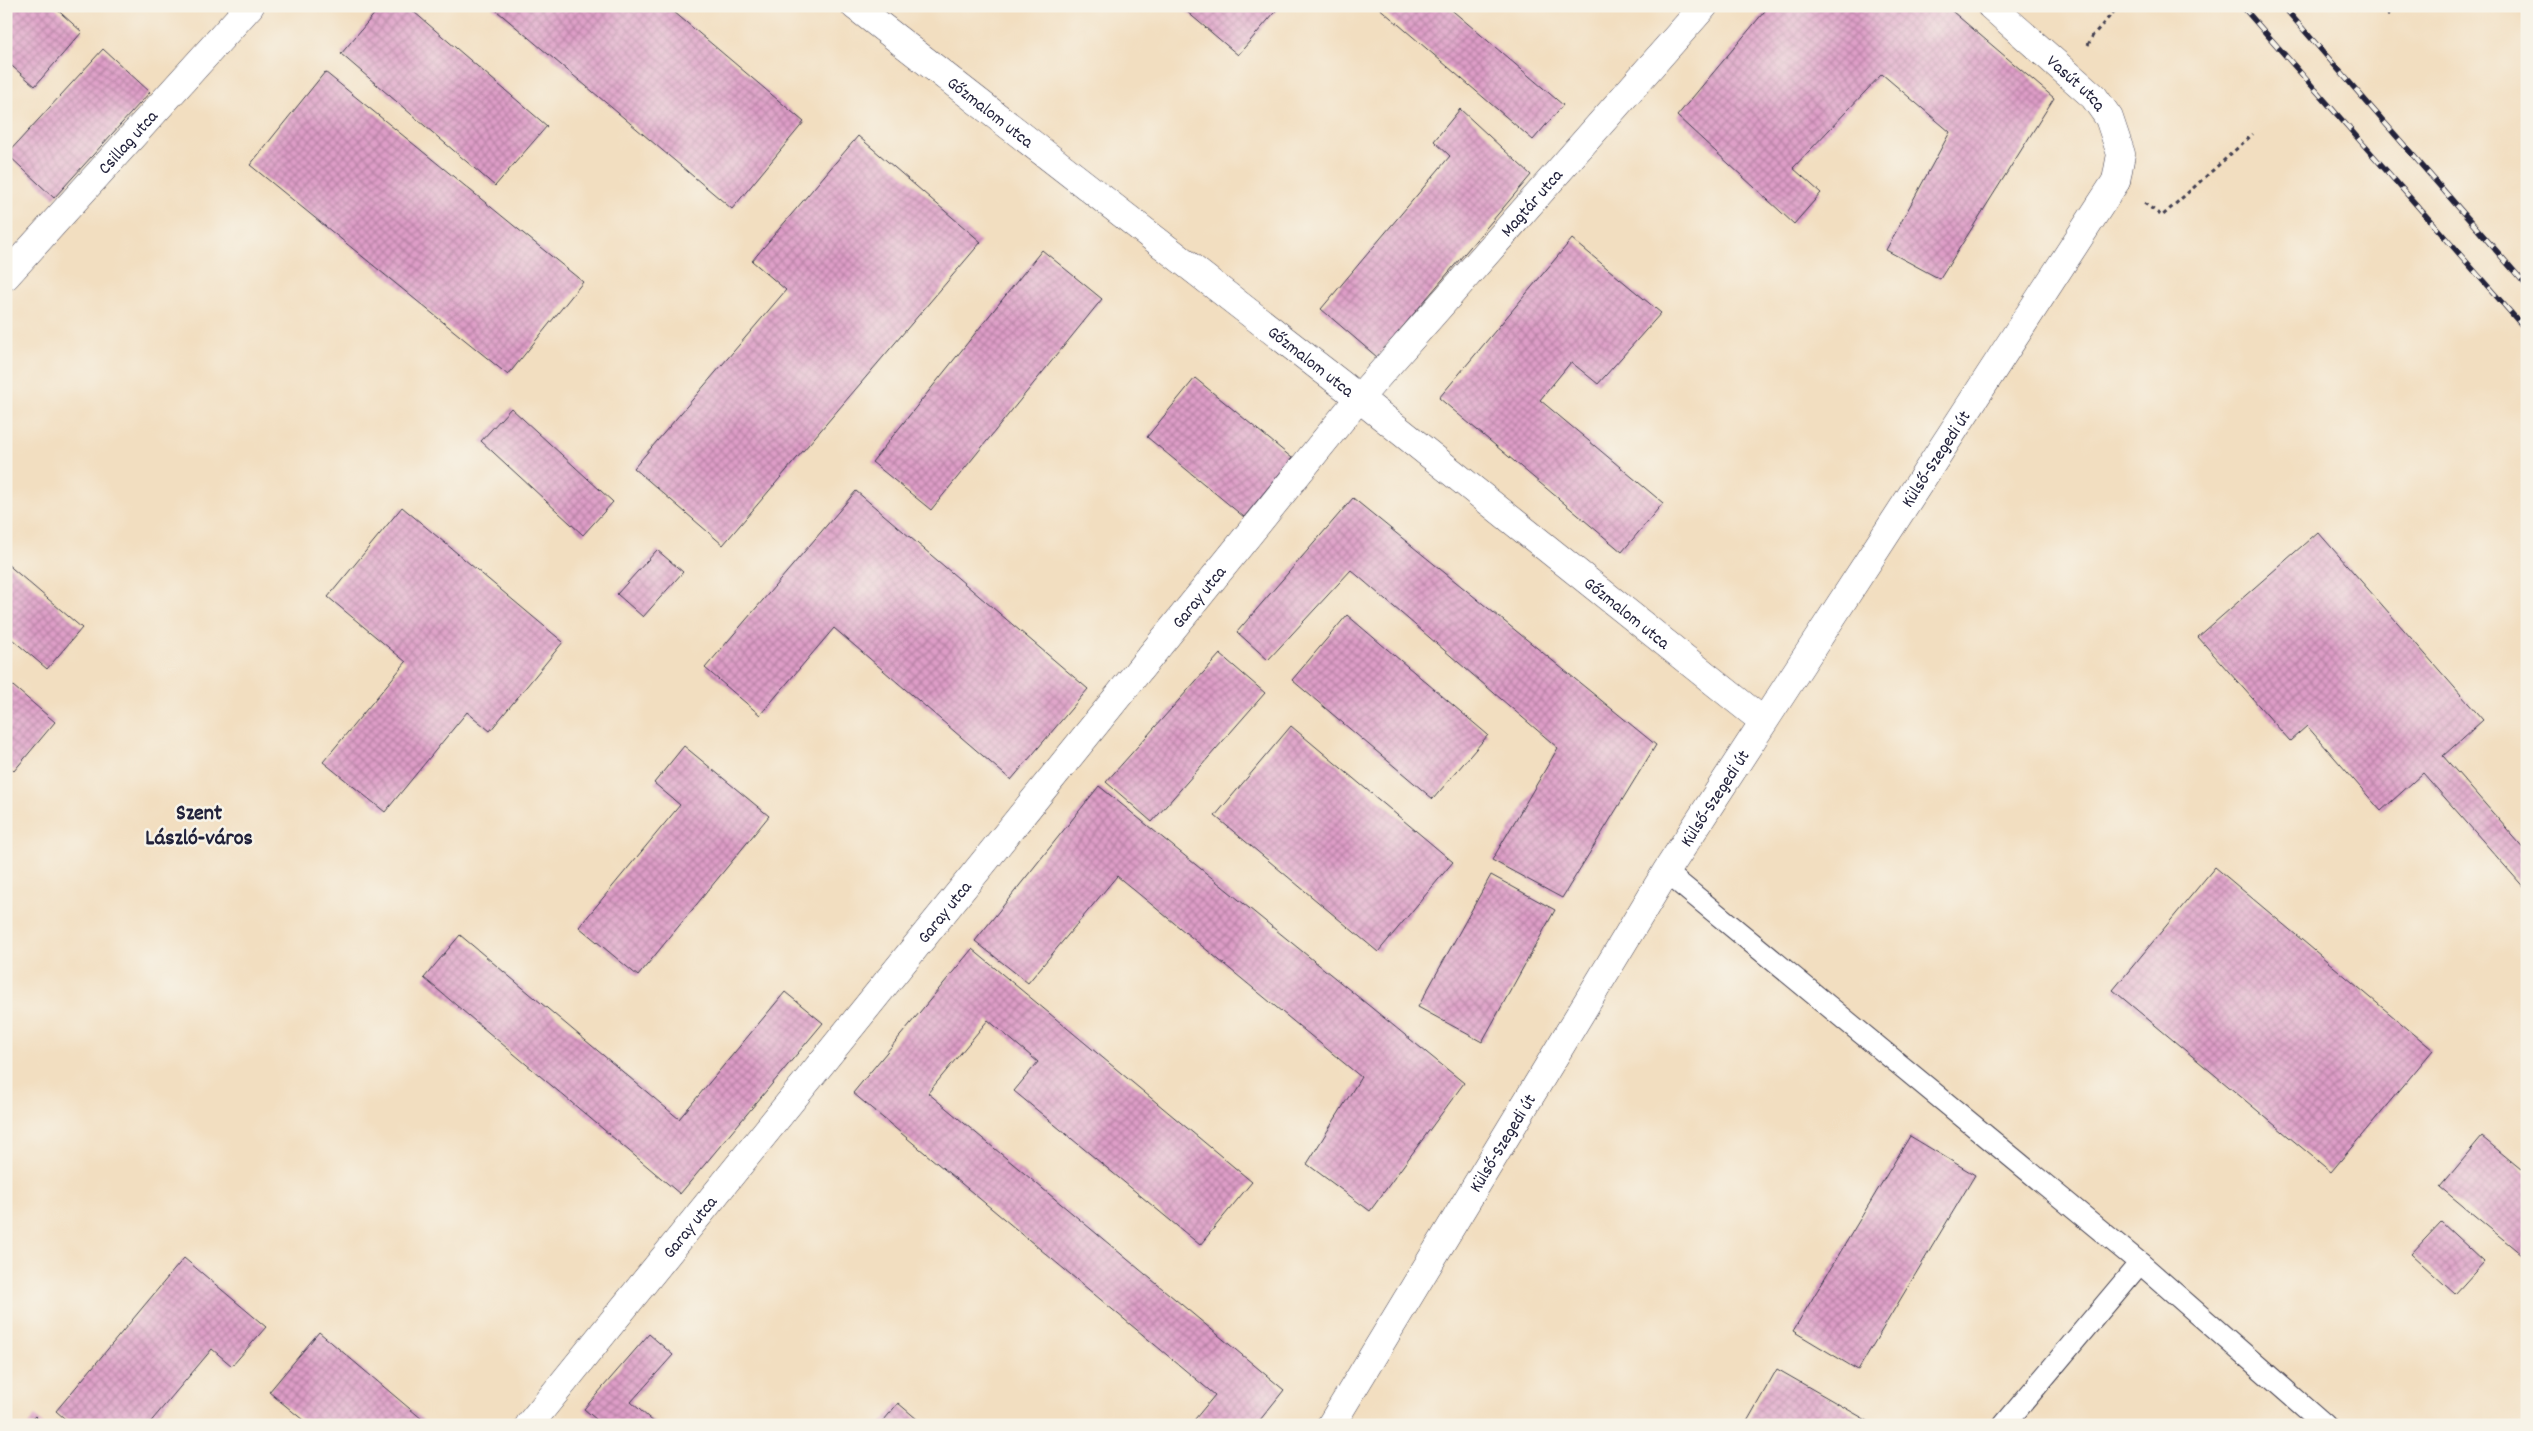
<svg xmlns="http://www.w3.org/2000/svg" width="2533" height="1431" viewBox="0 0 2533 1431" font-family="Dekko,sans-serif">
<defs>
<pattern id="building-cross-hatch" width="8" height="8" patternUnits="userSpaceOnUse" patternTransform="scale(1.25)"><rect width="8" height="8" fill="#de9dc7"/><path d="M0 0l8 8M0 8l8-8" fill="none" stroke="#b480a3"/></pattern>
</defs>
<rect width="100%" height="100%" fill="#f7f3e8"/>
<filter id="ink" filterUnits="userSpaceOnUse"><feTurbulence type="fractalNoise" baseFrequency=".02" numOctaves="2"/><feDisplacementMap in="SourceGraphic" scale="10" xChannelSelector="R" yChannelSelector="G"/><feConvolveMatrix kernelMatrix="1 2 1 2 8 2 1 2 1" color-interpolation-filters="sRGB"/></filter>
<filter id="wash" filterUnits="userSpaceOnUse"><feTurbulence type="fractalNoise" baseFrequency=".0096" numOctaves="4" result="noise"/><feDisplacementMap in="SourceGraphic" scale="20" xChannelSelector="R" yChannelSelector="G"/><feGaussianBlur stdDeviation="1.12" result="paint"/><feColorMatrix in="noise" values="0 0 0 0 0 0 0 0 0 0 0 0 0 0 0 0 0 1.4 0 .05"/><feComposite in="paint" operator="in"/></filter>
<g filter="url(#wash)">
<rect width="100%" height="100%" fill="#f2dec0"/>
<g id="blocks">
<!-- building -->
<g fill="url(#building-cross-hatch)">
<path d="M6,6h47l29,26 -47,54 -29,-25z"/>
<path d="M381,6h26l140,120 -52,60 -154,-132z"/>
<path d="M491,6h176l137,116 -72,87z"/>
<path d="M1190,6h90l-42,49 -52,-44z"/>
<path d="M1377,6h70l116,99 -30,35z"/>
<path d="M1769,6h177l108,92 -114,181 -54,-29 64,-118 -68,-58 -89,94 28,25 -27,31 -117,-108z"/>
<path d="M103,49l47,43 -96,106 -47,-44z"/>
<path d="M325,72l258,210 -75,93 -258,-210z"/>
<path d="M1460,109l71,66 -154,182 -56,-48 129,-153 -16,-15z"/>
<path d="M858,136l123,106 -258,303 -89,-77 152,-178 -34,-29z"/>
<path d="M1572,239l89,74 -63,71 -27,-22 -31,38 123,103 -41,49 -183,-154z"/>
<path d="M1042,250l60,49 -171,211 -59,-48z"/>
<path d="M1195,378l97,80 -48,59 -97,-80z"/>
<path d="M511,408l102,94 -30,33 -102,-94z"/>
<path d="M856,491l232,198 -77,91 -177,-152 -74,87 -55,-47z"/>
<path d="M1353,498l303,247 -94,153 -70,-38 66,-112 -207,-178 -83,90 -31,-28z"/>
<path d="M402,507l161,135 -73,89 -23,-19 -82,100 -62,-50 83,-100 -78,-65z"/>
<path d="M2318,532l165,188 -40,36 84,96v39l-104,-118 -42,38 -74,-85 -17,15 -92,-104z"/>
<path d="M657,550l26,22 -40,45 -26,-23z"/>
<path d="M6,563l76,65 -35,41 -41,-35z"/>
<path d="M1347,615l141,120 -55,64 -141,-119z"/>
<path d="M1220,654l45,39 -113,129 -46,-40z"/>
<path d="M6,680l49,42 -41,49 -8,-7z"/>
<path d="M1291,726l162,136 -75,90 -163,-136z"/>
<path d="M684,746l85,70 -131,160 -59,-49 101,-122 -26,-22z"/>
<path d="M1099,786l365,297 -94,128 -63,-47 54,-87 -244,-201 -89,107 -53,-42z"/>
<path d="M2215,867l218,183 -102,122 -218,-182z"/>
<path d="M1491,875l64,35 -73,132 -64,-35z"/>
<path d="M460,935l219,184 106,-127 38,31 -143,171 -256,-216z"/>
<path d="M972,949l280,233 -52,63 -186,-154 24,-29 -50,-42 -60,73 356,297 -28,35h-66l25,-30 -362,-302z"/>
<path d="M1910,1136l65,39 -117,195 -65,-39z"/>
<path d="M2482,1137l45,37v85l-87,-72z"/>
<path d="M2441,1222l43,40 -29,32 -44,-40z"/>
<path d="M184,1258l82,69 -34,39 -20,-17 -64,76h-76l-16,-14z"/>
<path d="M319,1332l110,93h-120l-40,-33z"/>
<path d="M649,1334l24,21 -42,47 26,23h-54l-19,-16z"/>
<path d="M1777,1369l98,56h-130z"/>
<path d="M898,1403l26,22h-44z"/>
<path d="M35,1416l9,9h-17z"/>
</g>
</g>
</g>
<g filter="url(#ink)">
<use href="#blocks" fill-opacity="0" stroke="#413e4f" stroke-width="1"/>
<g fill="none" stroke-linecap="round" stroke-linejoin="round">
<defs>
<g id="lane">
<path d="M1666,872l474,391 185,162"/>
<path d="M2004,1425l136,-162"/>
</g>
<g id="street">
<path id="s1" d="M855,6l504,392 404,323"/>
<path id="s2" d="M1991,6l103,91 15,21 12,36 -5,27"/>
<path id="s3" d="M6,276l244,-270"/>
<path id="s4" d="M529,1425l830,-1027 345,-392"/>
</g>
<g id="secondary">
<path id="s5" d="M1331,1425l335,-553 450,-691"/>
</g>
</defs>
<!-- lane casing -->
<use href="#lane" stroke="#413e4f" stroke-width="23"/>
<!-- street casing -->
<use href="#street" stroke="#413e4f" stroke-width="29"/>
<!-- secondary casing -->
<use href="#secondary" stroke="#413e4f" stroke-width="29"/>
<!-- path -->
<g stroke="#413e4f" stroke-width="3" stroke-dasharray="4 4" stroke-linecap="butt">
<path d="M2387,15l10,-9"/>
<path d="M2088,45l5,-10 26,-29"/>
<path d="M2144,203l18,13 91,-82"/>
</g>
<!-- lane -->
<use href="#lane" stroke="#fff" stroke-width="21"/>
<!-- street -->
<use href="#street" stroke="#fff" stroke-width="28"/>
<!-- secondary -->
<use href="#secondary" stroke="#fff" stroke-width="28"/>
<defs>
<g id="rail">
<path d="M2242,6l285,325"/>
<path d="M2283,6l244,280"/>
</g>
</defs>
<!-- rail casing -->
<use href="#rail" stroke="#22223b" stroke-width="5.5"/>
<!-- rail -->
<use href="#rail" stroke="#f7f3e8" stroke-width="4" stroke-dasharray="11" stroke-linecap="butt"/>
</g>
</g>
<g text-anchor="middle" stroke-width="5" stroke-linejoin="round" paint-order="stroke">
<!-- street labels -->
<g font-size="18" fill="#22223b" stroke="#f7f3e8">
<text dy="6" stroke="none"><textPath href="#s2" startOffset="115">Vasút utca</textPath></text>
<text dy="6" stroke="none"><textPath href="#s1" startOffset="172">Gőzmalom utca</textPath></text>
<text dy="6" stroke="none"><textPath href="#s3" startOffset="181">Csillag utca</textPath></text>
<text dy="6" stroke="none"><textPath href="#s4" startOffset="1581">Magtár utca</textPath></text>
<text dy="6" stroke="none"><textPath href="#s1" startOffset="578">Gőzmalom utca</textPath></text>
<text dy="6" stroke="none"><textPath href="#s5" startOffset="1140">Külső-Szegedi út</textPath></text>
<text dy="6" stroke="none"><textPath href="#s4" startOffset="1065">Garay utca</textPath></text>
<text dy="6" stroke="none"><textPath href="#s1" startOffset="982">Gőzmalom utca</textPath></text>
<text dy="6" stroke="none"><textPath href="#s5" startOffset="735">Külső-Szegedi út</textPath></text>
<text dy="6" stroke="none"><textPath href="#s4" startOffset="660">Garay utca</textPath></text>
<text dy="6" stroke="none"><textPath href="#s5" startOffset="330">Külső-Szegedi út</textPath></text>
<text dy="6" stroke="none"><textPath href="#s4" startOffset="255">Garay utca</textPath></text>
</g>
<!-- district labels -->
<g font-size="22" font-weight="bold" fill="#22223b" stroke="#f7f3e8">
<text x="199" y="819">Szent<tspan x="199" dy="25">László-város</tspan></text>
</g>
</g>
<!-- margin -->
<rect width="2533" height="1431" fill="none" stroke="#f7f3e8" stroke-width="25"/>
</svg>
